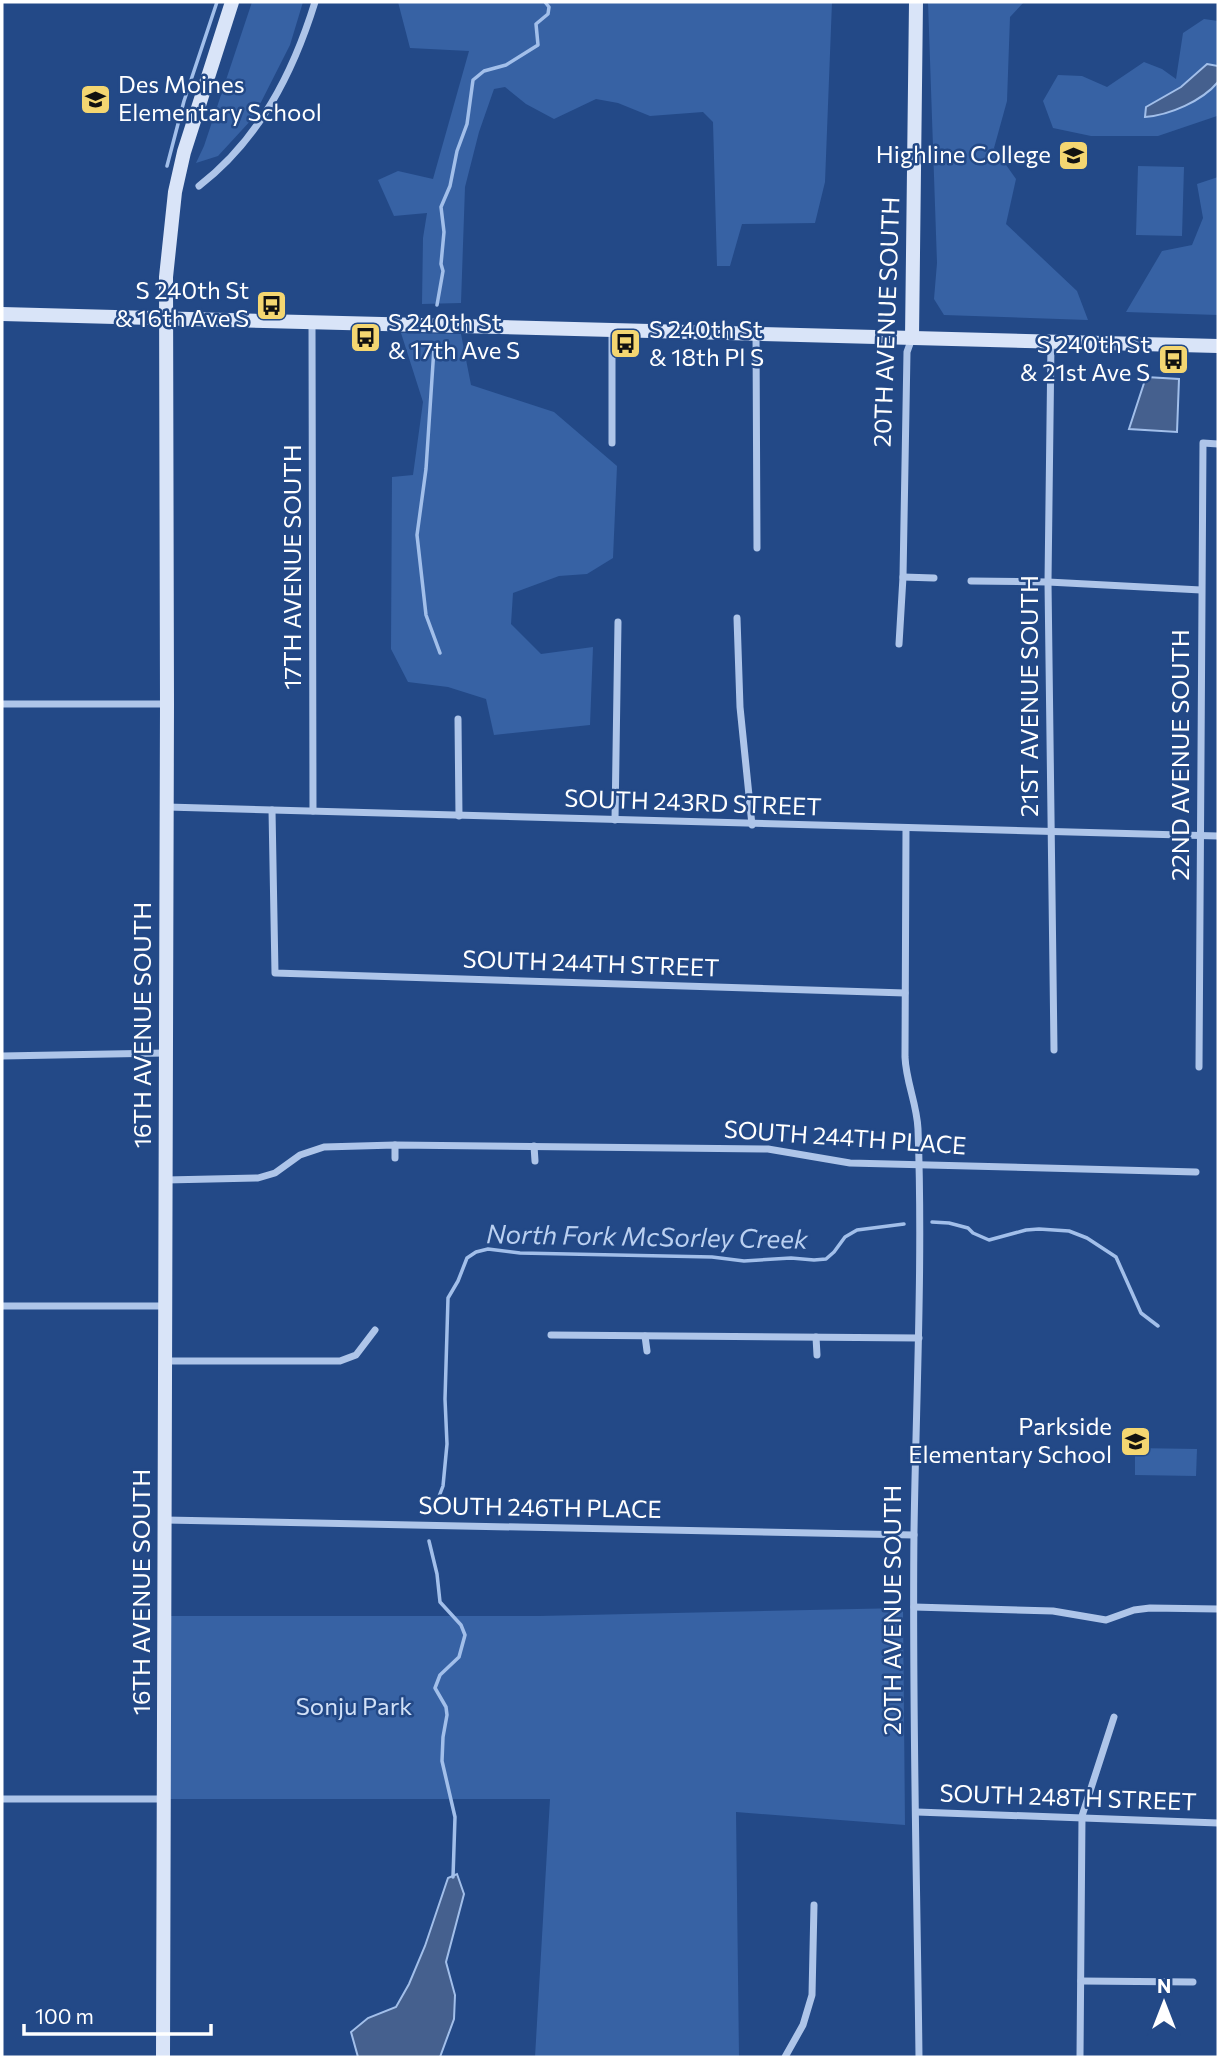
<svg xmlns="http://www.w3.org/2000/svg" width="1220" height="2059" viewBox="0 0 1220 2059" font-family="Commissioner,sans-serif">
<rect width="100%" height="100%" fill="#234987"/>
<!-- green -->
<g fill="#3762a4">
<path d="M252,2h51l-13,43 -37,73 -35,38 -22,7 8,-17z"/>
<path d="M398,2h434l-7,180 -10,41 -73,1 -12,42h-13l-4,-144 -10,-10 -53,4 -32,-13 -22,-4 -42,20 -28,-15 -21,-17 -11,2 -15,43 -14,55 -4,116 -39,1 1,-66 4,-25 -33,3 -16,-36 20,-9 35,8 36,-128 -59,-3z"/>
<path d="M928,2h96l-14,15 -3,84 -13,47 22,31 -10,45 71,67 11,29 -144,-5 -10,-16 3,-36z"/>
<path d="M1204,19l14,2 -1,95 -59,20h-67l-38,-8 -10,-27 15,-26 24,1 25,11 37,-25 18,7 14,10 7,-46z"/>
<path d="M1138,166l46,1 -2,69 -46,-1z"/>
<path d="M1218,177v138l-92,-3 36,-61 30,-6 11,-27 -6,-34z"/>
<path d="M401,333l60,1 10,51 83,27 63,54 -4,92 -26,16 -28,2 -46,17 -2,31 30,30 52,-7 -3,78 -96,10 -8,-36 -38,-12 -40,-5 -17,-33 1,-172 21,-2 10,-73z"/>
<path d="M1135,1448l62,1 -1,27 -61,-1z"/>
<path d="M903,1608l2,217 -169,-13 3,245h-204l15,-258h-386v-183h375z"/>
</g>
<!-- water -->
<g fill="#45608e" stroke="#a2bfea" stroke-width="2">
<path d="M1207,64l11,2v16c-16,19 -48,33 -73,35l1,-10 35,-20z"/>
<path d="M1146,377l33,2 -2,53 -48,-3z"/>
<path d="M457,1874l7,20 -18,68 9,33 -1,24 -14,38h-82l-7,-25 17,-14 28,-11 13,-23 16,-38 23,-68z"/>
</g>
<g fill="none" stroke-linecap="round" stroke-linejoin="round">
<!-- stream -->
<g stroke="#a2bfea" stroke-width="3.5">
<path d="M167,166l17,-65 33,-99"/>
<path d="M437,305l6,-34 -2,-7 3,-32 -3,-25 9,-21 7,-35 10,-27 6,-44 11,-9 22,-6 32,-20 -2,-21 12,-10 1,-7 -4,-5"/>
<path d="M434,348l-8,121 -9,66 9,80 14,38"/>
<path d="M932,1222l17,1 19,5 5,5 16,7 37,-10 13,-1 30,2 18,7 29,19 25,56 17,13"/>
<path d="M435,1507l8,-21 4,-42 -2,-45 3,-101 10,-17 9,-23 9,-6 12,-3 32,4 192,4 32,4 47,-3 23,2 12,-1 8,-7 11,-15 12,-7 47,-6"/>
<path d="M429,1541l8,33 3,28 21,23 4,10 -6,22 -19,18 -5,13 11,19 1,8 -4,22 -1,24 13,56 -2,60"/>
</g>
<!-- street -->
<g stroke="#aec5e9" stroke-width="7">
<path d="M199,186c60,-46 94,-113 116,-184"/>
<path d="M312,322l1,489"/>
<path d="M756,333l1,215"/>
<path d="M1051,342l-3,240 6,468"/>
<path d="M612,443v-113"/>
<path d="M903,577l31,1"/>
<path d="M971,581l77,1 153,8"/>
<path d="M737,618l3,89 12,118"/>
<path d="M899,644l4,-67 4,-225 5,-14"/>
<path d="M2,704h164"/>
<path d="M458,719l1,97"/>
<path d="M167,807l1051,29"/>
<path d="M272,810l3,163 630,20"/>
<path d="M615,820l3,-198"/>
<path d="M906,828l-1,229c1,25 12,47 13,72 5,134 -2,269 -4,403 -2,175 3,350 5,525"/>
<path d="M2,1056l163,-3"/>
<path d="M1199,1067l4,-624 15,1"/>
<path d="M534,1146l1,15"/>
<path d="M395,1158v-13"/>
<path d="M166,1180l92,-2 17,-5 25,-18 24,-8 71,-2 373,4 82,14 346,9"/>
<path d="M2,1306h163"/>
<path d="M551,1335l368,3"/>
<path d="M645,1336l2,15"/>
<path d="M816,1337l1,18"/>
<path d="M165,1361h175l16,-6 19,-25"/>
<path d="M165,1520l749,15"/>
<path d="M914,1607l139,4 53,9 28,-10 16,-2 68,1"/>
<path d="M2,1799h162"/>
<path d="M917,1812l301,11"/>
<path d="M1081,1981l112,1"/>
<path d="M785,2057l18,-32 9,-30 2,-90"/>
<path d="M1080,2057l2,-241 32,-99"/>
</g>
<!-- secondary -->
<g stroke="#d9e4f8" stroke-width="14">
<path d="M2,314l1216,32"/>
<path d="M912,338l4,-336"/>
<path d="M163,2057l4,-1353 -1,-427 9,-85 9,-40 48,-150"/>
</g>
</g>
<!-- icons -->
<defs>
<symbol id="school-square" viewBox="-11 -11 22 22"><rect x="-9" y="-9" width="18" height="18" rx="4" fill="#f4d671" stroke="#234987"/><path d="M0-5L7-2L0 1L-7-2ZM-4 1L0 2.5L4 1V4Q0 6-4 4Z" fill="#111"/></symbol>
<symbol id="university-square" viewBox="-11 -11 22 22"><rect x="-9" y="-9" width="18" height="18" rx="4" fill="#f4d671" stroke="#234987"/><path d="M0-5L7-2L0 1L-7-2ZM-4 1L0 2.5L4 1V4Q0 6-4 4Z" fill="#111"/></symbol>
<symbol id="bus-square" viewBox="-11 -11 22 22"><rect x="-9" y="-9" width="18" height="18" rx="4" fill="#f4d671" stroke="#234987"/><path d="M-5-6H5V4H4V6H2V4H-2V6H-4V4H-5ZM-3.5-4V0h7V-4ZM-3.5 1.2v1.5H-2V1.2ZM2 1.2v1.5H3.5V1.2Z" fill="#111"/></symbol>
</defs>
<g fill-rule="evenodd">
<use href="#school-square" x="78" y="82" width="35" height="35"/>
<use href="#university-square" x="1056" y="138" width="35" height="35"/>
<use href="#bus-square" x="254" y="288" width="35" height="35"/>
<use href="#bus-square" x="348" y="320" width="35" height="35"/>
<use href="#bus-square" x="608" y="326" width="35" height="35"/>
<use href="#bus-square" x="1156" y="342" width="35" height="35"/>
<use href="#school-square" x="1118" y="1424" width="35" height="35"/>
</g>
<g text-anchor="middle" stroke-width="5" stroke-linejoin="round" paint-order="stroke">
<!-- poi labels -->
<g font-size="24" fill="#fff" stroke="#234987" text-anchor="end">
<text x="118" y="93" text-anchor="start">Des Moines<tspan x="118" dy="28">Elementary School</tspan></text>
<text x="1051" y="163">Highline College</text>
<text x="249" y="299">S 240th St<tspan x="249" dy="28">&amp; 16th Ave S</tspan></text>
<text x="388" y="331" text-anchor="start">S 240th St<tspan x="388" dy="28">&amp; 17th Ave S</tspan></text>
<text x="649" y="338" text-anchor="start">S 240th St<tspan x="649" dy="28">&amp; 18th Pl S</tspan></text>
<text x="1150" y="353">S 240th St<tspan x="1150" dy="28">&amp; 21st Ave S</tspan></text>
<text x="1112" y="1435">Parkside<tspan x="1112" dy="28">Elementary School</tspan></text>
</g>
<!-- street labels -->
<g font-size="24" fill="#fff" stroke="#234987">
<text transform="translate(887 322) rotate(-88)" y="8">20TH AVENUE SOUTH</text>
<text transform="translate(293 567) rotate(-90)" y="8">17TH AVENUE SOUTH</text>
<text transform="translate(1030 696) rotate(-90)" y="8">21ST AVENUE SOUTH</text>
<text transform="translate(1181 755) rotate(-90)" y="8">22ND AVENUE SOUTH</text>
<text transform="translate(693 803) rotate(2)" y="8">SOUTH 243RD STREET</text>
<text transform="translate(591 964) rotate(2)" y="8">SOUTH 244TH STREET</text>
<text transform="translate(143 1025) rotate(-90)" y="8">16TH AVENUE SOUTH</text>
<text transform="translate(845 1138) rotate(4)" y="8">SOUTH 244TH PLACE</text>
<text transform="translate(540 1508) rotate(1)" y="8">SOUTH 246TH PLACE</text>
<text transform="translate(142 1592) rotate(-90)" y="8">16TH AVENUE SOUTH</text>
<text transform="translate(893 1610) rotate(-90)" y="8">20TH AVENUE SOUTH</text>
<text transform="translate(1068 1798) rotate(2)" y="8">SOUTH 248TH STREET</text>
</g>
<!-- park labels -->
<g font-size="24" fill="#d2e1f7" stroke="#234987">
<text x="354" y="1715">Sonju Park</text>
</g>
<!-- water labels -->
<g font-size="26" font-style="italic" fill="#bad0f1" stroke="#234987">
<text transform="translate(647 1237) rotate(1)" y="9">North Fork McSorley Creek</text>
</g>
</g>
<!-- border -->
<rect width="1220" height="2059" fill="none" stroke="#ffffff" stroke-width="7"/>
<!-- north arrow -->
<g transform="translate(1164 2003)" stroke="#234987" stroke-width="5" paint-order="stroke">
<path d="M0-5L12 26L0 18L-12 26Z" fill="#ffffff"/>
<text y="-10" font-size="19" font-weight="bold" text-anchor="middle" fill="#ffffff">N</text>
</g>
<!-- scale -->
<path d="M24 2024v10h187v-10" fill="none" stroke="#ffffff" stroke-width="3.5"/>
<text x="35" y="2024" font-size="21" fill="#ffffff" stroke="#234987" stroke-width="5" paint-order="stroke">100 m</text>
</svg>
